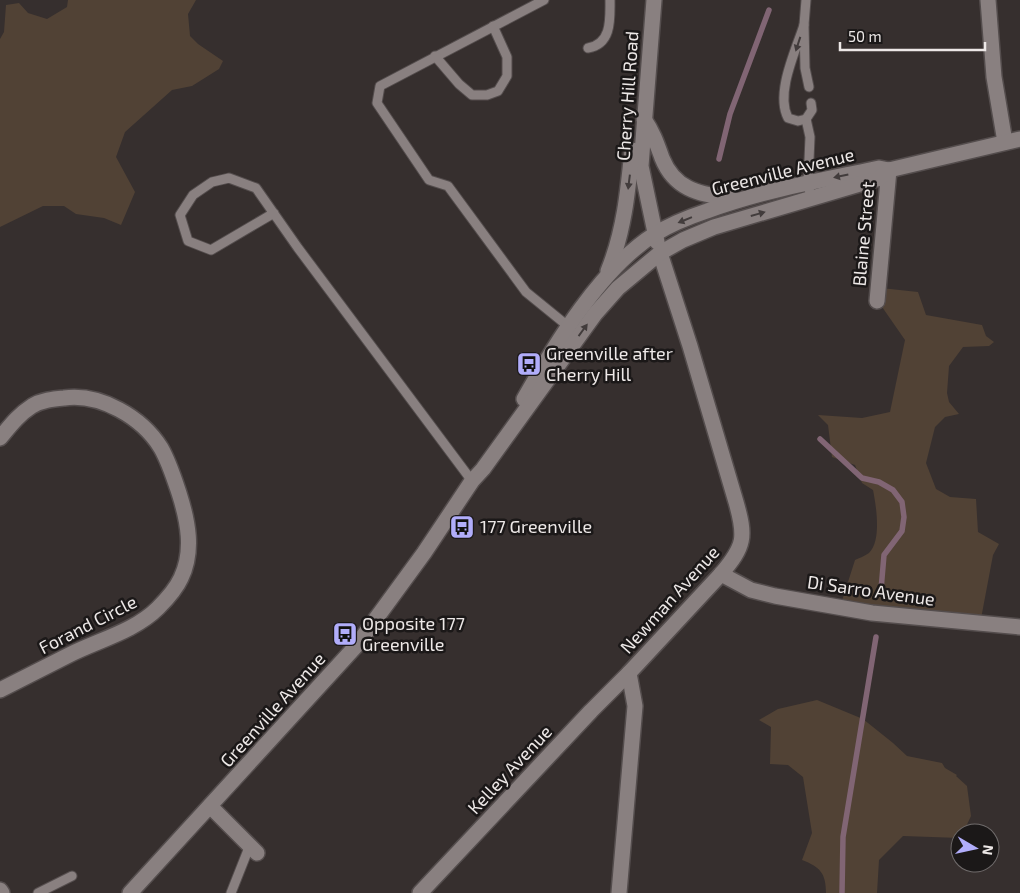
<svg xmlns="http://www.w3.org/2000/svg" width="1020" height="893" viewBox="0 0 1020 893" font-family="'Exo 2',sans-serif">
<rect width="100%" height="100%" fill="#362f2e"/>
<!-- green -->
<g fill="#514235">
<path d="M68,0h128l-8,14 2,22 8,8 25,17 -4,8 -27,17 -20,4 -47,42 -9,25 19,35 -14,33 -17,-7 -28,-4 -12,-8h-21l-43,21v-188l4,-7 2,-27 13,-2 9,10 19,6 20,-12z"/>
<path d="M881,288l37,4 8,23 56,10 4,11 8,6 -5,4 -26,1 -14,19 -2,27 2,9 10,12 -14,3 -10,10 -9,36 10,26 14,8 26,2 2,33 21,12 -6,11 -13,69 -140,-17 15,-47c4,-2 10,-4 14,-7 13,-12 7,-48 4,-63l-11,-7 -7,-18 -23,-8 -4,-32 -10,-10 44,3 28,-6 15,-72 -25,-36z"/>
<path d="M817,700l46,19 30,24 14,13 35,7 3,5 12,7 -1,1 11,10 4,30 -8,17h-3v5l-57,-2 -24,24 -2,33h-51c0,-20 -6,-26 -24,-33l10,-27 -9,-56 -15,-12 -18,-1 1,-37 -12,-7 19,-11z"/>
</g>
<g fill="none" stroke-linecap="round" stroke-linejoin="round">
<!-- stream -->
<g stroke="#816574" stroke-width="5.5">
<path d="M719,159l11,-45 39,-104"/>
<path d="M820,439l42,39 17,4 14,8 9,12 2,15 -2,14 -18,24 -3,35"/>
<path d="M842,893l1,-56 33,-200"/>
</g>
<defs>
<g id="lane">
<path d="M544,0l-164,86 -3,17 52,77 19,6 78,106 43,35"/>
<path d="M804,25l2,-25"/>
<path d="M588,48c24,-4 22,-29 22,-48"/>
<path d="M435,56l24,28 13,11h15l11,-4 9,-15v-19l-14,-31"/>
<path d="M809,87l-4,-19 -1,-43c-8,25 -29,68 -16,93l10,3 8,-2 6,-9 -1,-7"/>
<path d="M806,119l4,18 -2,46 3,15"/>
<path d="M274,213l-63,37 -23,-9 -8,-26 13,-20 19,-13 17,-4 27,10 42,60 174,233"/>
<path d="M38,893l34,-17"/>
<path d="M231,893l19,-48"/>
</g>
<g id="street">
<path d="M988,0l6,77 11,65"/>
<path d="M877,301l12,-131"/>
<path d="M0,438c10,-12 18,-23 32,-32 10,-6 21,-7 32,-8 36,-5 78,19 97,50 8,14 13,30 18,45 9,28 15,58 2,85 -5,11 -15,22 -23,30 -23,23 -59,32 -87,46 -24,12 -47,24 -71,36"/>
<path d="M721,574l30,16 24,6 97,17 148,14"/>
<path d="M210,806l47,47"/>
<path d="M0,890l2,3"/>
<path d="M420,893l171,-182 38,-38"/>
<path d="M619,893l16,-187 -6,-33 92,-99c24,-28 25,-37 15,-72l-46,-156 -30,-93"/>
</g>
<g id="secondary">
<path d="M654,0l-13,166 16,76"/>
<path d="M644,119c9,13 13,25 18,39 14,35 42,36 74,42"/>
<path d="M608,271c16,-39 20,-80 24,-121"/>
<path d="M524,399c31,-55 77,-131 131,-165 16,-10 34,-17 52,-23 51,-19 105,-29 158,-40l14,-3 10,2 131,-31"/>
<path d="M130,893l226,-247 68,-93 48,-72 11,-12 112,-155 23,-26 42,-35 23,-13 31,-13 166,-49 9,-8"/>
</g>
</defs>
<!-- lane casing -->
<use href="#lane" stroke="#544d4d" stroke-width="11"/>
<!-- street casing -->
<use href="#street" stroke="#544d4d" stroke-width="18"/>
<!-- secondary casing -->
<use href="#secondary" stroke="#544d4d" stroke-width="18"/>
<!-- lane -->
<use href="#lane" stroke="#898080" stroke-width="9"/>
<!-- street -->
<use href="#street" stroke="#898080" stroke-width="15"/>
<!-- secondary -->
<use href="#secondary" stroke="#898080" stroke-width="15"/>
</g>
<!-- one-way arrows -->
<defs><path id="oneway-solid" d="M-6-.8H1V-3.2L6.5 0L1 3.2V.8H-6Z" transform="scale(1.25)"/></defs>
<g fill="#423c3c">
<use href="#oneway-solid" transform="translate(798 44) rotate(108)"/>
<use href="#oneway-solid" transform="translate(841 176) rotate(168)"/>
<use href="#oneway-solid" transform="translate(629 182) rotate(97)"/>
<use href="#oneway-solid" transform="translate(758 214) rotate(-16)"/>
<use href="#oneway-solid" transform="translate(685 220) rotate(158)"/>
<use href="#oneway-solid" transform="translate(583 330) rotate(-54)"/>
</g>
<!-- icons -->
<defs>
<symbol id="bus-square" viewBox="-11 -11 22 22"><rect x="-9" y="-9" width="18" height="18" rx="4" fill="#b1adfa" stroke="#1b1818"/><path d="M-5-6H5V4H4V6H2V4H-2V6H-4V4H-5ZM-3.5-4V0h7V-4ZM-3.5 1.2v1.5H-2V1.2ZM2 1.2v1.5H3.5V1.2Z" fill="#111"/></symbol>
</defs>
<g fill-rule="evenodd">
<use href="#bus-square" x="515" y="350" width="28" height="28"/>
<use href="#bus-square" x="448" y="513" width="28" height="28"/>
<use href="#bus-square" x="331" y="620" width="28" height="28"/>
</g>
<g text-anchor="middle" stroke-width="5" stroke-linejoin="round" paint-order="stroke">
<!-- street labels -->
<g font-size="18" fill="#ede8e7" stroke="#1b1818">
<text transform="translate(628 96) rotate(-86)" y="6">Cherry Hill Road</text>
<text transform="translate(783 172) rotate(-14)" y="6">Greenville Avenue</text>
<text transform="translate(864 234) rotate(-85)" y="6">Blaine Street</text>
<text transform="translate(871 591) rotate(8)" y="6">Di Sarro Avenue</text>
<text transform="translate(670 600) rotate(-48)" y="6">Newman Avenue</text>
<text transform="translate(88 625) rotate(-27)" y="6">Forand Circle</text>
<text transform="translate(273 710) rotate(-48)" y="6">Greenville Avenue</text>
<text transform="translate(510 770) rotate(-47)" y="6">Kelley Avenue</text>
</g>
<!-- poi labels -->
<g font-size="18" fill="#ede8e7" stroke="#1b1818" text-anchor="start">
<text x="546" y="360">Greenville after<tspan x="546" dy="21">Cherry Hill</tspan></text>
<text x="480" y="533">177 Greenville</text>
<text x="362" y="630">Opposite 177<tspan x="362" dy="21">Greenville</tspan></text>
</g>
</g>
<!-- north arrow -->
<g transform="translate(975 848) rotate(99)"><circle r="24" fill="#1b1818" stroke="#6f6b6b"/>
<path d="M0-4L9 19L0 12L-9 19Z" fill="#b1adfa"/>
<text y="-8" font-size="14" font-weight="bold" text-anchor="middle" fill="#ede8e7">N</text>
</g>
<!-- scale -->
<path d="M840 42v8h145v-8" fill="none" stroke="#ede8e7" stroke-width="2.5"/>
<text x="848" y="42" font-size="15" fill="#ede8e7" stroke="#1b1818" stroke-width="4" paint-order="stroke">50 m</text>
</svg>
